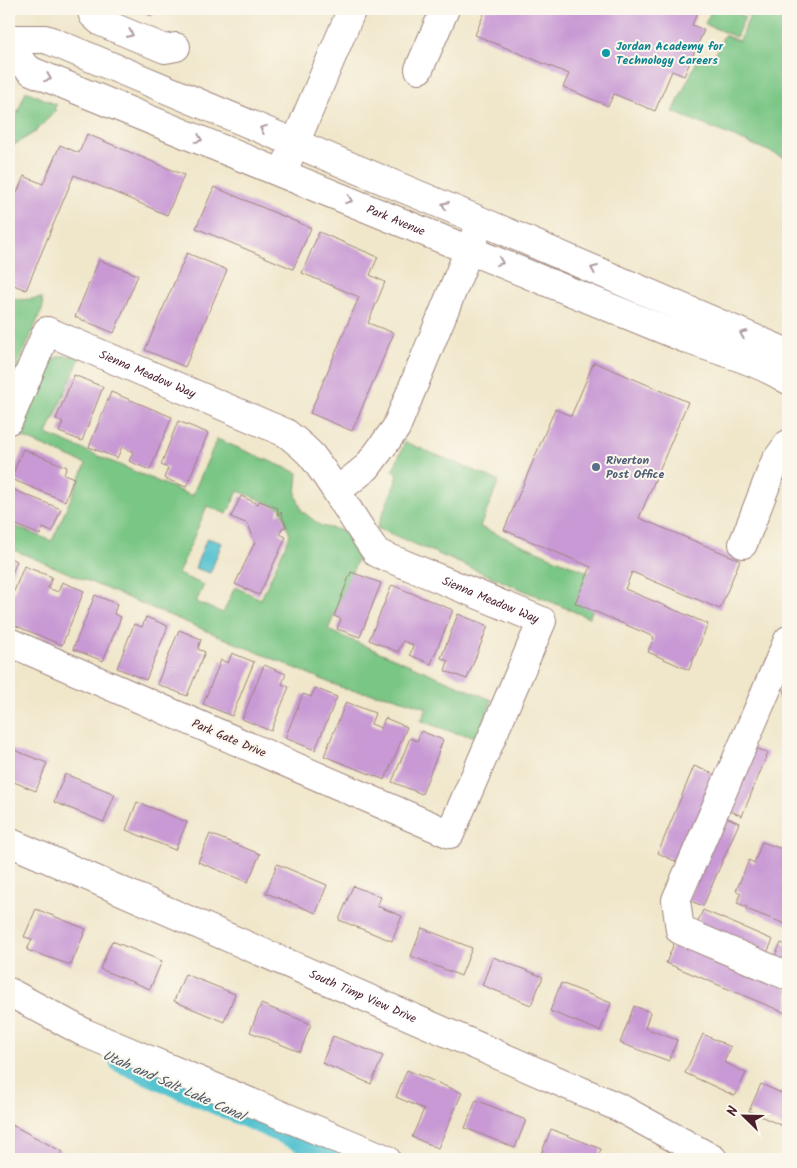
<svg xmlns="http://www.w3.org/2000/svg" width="797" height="1168" viewBox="0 0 797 1168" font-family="Kalam,sans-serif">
<rect width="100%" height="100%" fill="#fbf7ec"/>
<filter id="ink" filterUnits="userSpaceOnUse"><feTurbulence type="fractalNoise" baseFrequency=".02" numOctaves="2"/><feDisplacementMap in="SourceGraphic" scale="10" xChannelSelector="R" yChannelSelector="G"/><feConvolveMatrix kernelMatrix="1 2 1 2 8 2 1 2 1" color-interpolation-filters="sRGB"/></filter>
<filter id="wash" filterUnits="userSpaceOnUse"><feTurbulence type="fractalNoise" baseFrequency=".0096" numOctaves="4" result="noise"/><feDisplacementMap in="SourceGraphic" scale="20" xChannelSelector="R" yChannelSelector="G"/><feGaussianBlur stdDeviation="1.12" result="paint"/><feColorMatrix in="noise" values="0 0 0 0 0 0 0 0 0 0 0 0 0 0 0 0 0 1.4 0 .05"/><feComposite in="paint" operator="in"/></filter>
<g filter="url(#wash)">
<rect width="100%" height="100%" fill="#f0e7cb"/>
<!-- green -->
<g fill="#7ac685" stroke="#627258" fill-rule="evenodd">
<path d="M712,9h14l19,8 -9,20 -31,-13z"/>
<path d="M733,9h55v150l-115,-47 27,-58 13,5 11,-24 15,6 11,-25z"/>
<path d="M26,91l31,14 -3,3 2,2 -21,22 -26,16v-13z"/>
<path d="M9,295l10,5 23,-2 1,9 -28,66 -6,-2z"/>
<path d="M59,356h14l7,2 -33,76 145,62 25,-57 81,34 -2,22 6,16 19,15 24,5 17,17 -34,82 164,70 -14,37 -23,-4 -34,-12 6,-13 -34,-11 -48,-8 -336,-141v-24l43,17 34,-77 -69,-29 30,-71zM238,491l43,17 9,27 -29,64 -26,-12 -12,26 -27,-11 8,-17 -26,-11 29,-68 20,8z"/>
<path d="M405,442l94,39 -19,46 126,53 -17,38 -212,-90 21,-52 -5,-6z"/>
</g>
<!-- water -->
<path fill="#57c3d0" stroke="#50717e" d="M207,538l15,5 -12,30 -15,-5z"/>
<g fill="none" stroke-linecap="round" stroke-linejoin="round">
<!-- canal -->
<path stroke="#57c3d0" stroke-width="21" d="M120,1062l221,97"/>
</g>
<g id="blocks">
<!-- building -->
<g fill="#c899d4">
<path d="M136,9h19l-3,7z"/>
<path d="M486,9h213l-7,16 12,5 -20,46 -12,-5 -17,40 -41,-17 -6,12 -45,-19 6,-13 -94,-39z"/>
<path d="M87,134l97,41 -17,40 -93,-40 -48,115 -17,-7v-71l15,-36 19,8 17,-39 19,8z"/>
<path d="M214,187l97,41 -18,41 -97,-41z"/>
<path d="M319,232l59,25 -8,18 15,7 -17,41 26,10 -42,98 -42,-18 49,-116 -57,-24z"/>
<path d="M187,253l40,17 -42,97 -40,-17z"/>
<path d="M99,260l39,15 -24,58 -39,-16z"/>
<path d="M594,362l94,40 -49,116 101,42 -20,49 -88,-37 -7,17 83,35 -19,46 -41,-18 6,-15 -79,-34 16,-36 -87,-37 51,-121 16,7z"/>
<path d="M74,375l29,12 -21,54 -23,-9 4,-10 -7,-3z"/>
<path d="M111,392l61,25 -22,53 -21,-9 4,-9 -11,-5 -5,11 -28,-11z"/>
<path d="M178,421l30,12 -22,54 -22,-9 4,-10 -7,-3z"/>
<path d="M23,449l44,18 -3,7 10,4 -9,23 -54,-22z"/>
<path d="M9,488l52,21 -9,23 -9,-4 -3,7 -31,-13z"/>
<path d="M241,496l17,8 1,-3 19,7 -1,7 4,-3 5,15 -4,1 -2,6 6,3 -27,58 -24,-11 20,-42 -7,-18 -17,-7z"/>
<path d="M9,558l8,3 -8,20z"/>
<path d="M24,566l28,11 -4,11 10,4 4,-10 22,9 -22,54 -53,-22v-19z"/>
<path d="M351,572l30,11 -21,54 -23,-8 4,-10 -7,-3z"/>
<path d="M392,585l61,25 -22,54 -21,-9 3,-10 -10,-4 -5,11 -29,-12z"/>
<path d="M95,595l22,9 -3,10 7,3 -18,44 -30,-12z"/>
<path d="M458,614l30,12 -21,53 -22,-8 3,-10 -7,-3z"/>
<path d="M146,617l22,9 -22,54 -29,-12 17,-44 8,3z"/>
<path d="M179,630l22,9 -3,10 7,3 -18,44 -30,-12z"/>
<path d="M232,653l22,9 -22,54 -29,-12 18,-44 7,3z"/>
<path d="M264,665l22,9 -4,10 7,3 -18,44 -29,-12z"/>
<path d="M788,685v17l-5,-15z"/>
<path d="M315,688l22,9 -22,53 -30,-12 18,-44 8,3z"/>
<path d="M346,702l29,11 -4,11 10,4 4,-10 22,9 -22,53 -61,-24z"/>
<path d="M421,731l22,9 -21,54 -30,-12 18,-44 7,3z"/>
<path d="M753,747l15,6 -26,63 -16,-7z"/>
<path d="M9,748l38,15 -11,28 -27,-11z"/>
<path d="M694,766l22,9 -37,88 -21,-10z"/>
<path d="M65,774l50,20 -11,28 -50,-20z"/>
<path d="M137,802l50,20 -12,28 -49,-20z"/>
<path d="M724,816l15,7 -36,83 -15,-6z"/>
<path d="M210,834l50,20 -12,28 -50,-20z"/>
<path d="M762,842l26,9v74l-42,-16 1,-2 -10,-4 4,-10 -5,-2 13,-31 5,3z"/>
<path d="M277,864l50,21 -11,28 -50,-20z"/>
<path d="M353,886l28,11 -4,9 25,10 -10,25 -53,-21z"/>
<path d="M36,909l50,20 -15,36 -44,-15 5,-11 -8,-2z"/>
<path d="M703,910l70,30 -7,15 -70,-29z"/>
<path d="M422,928l50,20 -11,28 -50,-20z"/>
<path d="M112,941l50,20 -12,28 -50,-20z"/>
<path d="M675,941l113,48v25l-122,-51z"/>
<path d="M781,943l7,3v18l-14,-6z"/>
<path d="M493,957l50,20 -12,28 -49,-20z"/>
<path d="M185,974l50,20 -11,28 -50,-21z"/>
<path d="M561,983l50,20 -11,28 -50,-20z"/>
<path d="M261,1004l50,20 -11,28 -50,-20z"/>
<path d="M634,1006l16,6 -5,16 32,12 -8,21 -49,-18z"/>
<path d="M703,1034l28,13 -7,15 22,11 -11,23 -50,-23z"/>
<path d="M333,1036l50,20 -12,28 -49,-21z"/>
<path d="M407,1070l55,23 -24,55 -26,-11 12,-28 -28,-12z"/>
<path d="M761,1084l27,12 -1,32 -38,-17z"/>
<path d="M476,1100l50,20 -11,28 -50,-20z"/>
<path d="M12,1125l51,27 -4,7 -50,-1v-28z"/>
<path d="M551,1129l50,20 -4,10h-51l-6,-2z"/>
</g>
</g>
</g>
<g filter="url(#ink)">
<use href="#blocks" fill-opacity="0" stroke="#9d837b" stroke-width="1"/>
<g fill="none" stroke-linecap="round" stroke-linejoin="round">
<defs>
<g id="minor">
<path d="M91,9l2,6 8,7 64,27 11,-2"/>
<path d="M9,39h36l6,2 430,180 307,132"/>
<path id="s1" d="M9,51l22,20 658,269c33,12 69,21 99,40"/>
<path d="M419,69l26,-60"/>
<path d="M288,160l64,-151"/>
<path id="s2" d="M9,420l38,-89 239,102c9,7 19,15 26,23 24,31 42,66 65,97l165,68 -92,213 -441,-192"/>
<path d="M337,491l30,-24 29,-39 80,-195"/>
<path d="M743,544l32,-82 13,-18"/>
<path d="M788,640l-112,260 4,30 108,46"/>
<path id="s3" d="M9,842l611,266 93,51"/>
<path d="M9,992l76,41 301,126"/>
</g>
</defs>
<!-- minor casing -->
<use href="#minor" stroke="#9d837b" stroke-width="30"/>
<!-- minor -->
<use href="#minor" stroke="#fff" stroke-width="28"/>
</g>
<!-- one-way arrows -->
<defs><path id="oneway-chevron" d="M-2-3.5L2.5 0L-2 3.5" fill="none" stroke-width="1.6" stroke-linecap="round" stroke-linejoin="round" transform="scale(1.25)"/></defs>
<g stroke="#ae9aa0">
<use href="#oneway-chevron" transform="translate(130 34) rotate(23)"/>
<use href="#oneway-chevron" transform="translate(48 78) rotate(22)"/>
<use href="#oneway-chevron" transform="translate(263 129) rotate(-158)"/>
<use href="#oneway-chevron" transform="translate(199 139) rotate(22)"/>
<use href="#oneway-chevron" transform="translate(349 200) rotate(22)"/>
<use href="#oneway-chevron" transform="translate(445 205) rotate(-157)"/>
<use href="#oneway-chevron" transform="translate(500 262) rotate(22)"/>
<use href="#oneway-chevron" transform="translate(594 269) rotate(-157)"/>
<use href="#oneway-chevron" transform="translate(743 334) rotate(-157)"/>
</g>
</g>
<!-- markers -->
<circle fill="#0f9aa8" stroke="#fbf7ec" stroke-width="2" cx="606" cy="53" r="5"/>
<circle fill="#5c6f8a" stroke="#fbf7ec" stroke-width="2" cx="596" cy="467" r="5"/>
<g text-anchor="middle" stroke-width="4" stroke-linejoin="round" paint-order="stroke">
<!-- culture labels -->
<g font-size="12" font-weight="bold" fill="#0d838f" stroke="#fbf7ec" text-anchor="start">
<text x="616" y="50">Jordan Academy for<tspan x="616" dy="14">Technology Careers</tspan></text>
</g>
<!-- street labels -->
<g font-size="12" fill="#4a1f2b" stroke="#fbf7ec">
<text dy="4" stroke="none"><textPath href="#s1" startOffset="424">Park Avenue</textPath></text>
<text dy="4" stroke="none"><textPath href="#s2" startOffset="206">Sienna Meadow Way</textPath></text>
<text dy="4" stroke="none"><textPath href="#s2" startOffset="631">Sienna Meadow Way</textPath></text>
<text transform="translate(229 738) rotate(23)" y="4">Park Gate Drive</text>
<text dy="4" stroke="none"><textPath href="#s3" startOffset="386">South Timp View Drive</textPath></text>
</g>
<!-- service labels -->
<g font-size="12" font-weight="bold" fill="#4e5e75" stroke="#fbf7ec" text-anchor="start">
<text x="606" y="464">Riverton<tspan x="606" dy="14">Post Office</tspan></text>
</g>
<!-- water labels -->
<g font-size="14" font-style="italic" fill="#4f5865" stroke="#fbf7ec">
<text transform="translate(174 1085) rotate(24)" y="5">Utah and Salt Lake Canal</text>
</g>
</g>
<!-- margin -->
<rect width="797" height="1168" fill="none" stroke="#fbf7ec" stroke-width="30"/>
<!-- north arrow -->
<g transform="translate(744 1116) rotate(293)" stroke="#fbf7ec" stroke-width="4" paint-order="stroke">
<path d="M0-4L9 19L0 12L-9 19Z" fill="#4a1f2b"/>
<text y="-8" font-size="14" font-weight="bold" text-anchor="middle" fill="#4a1f2b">N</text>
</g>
</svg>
